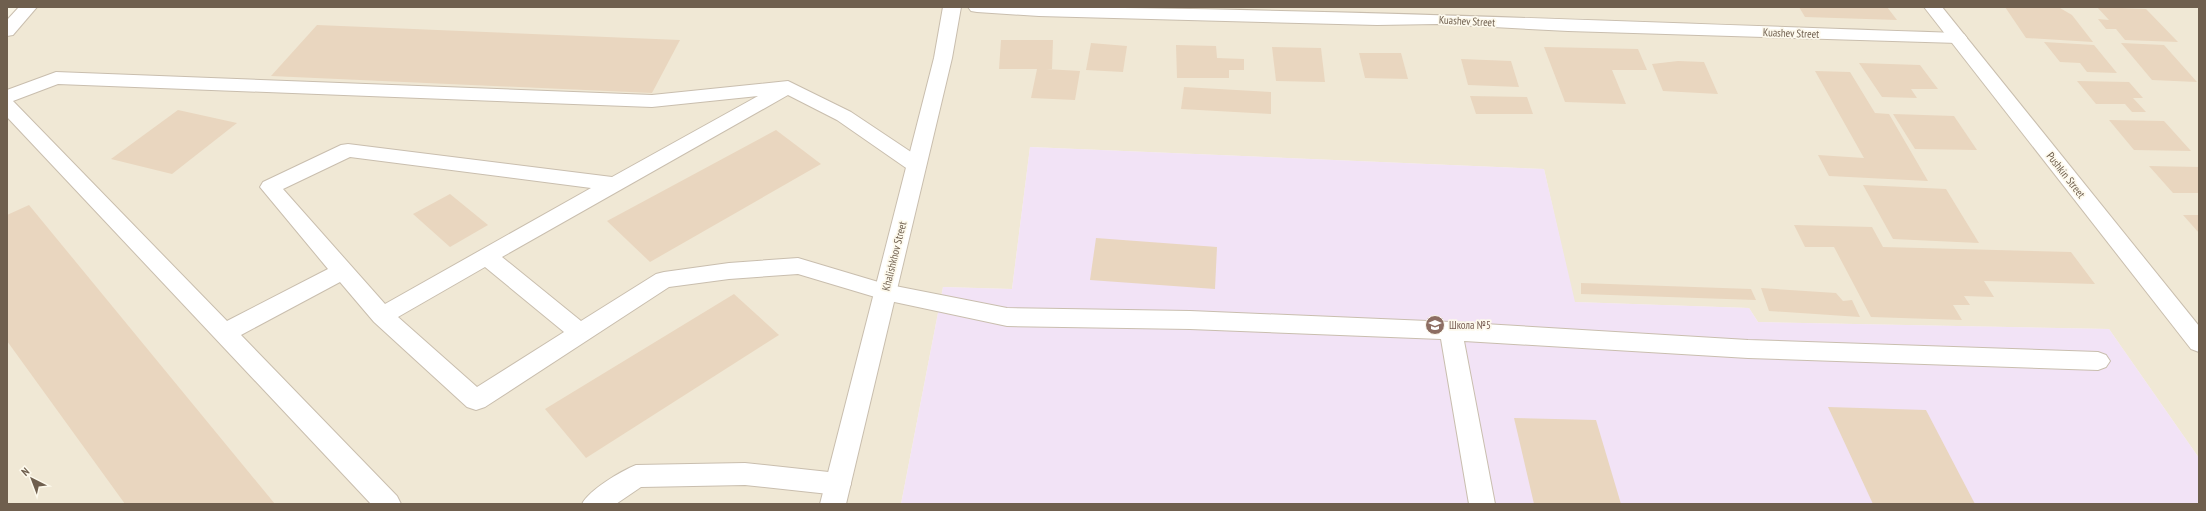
<svg xmlns="http://www.w3.org/2000/svg" width="2206" height="511" viewBox="0 0 2206 511" font-family="'PT Sans Narrow',sans-serif">
<rect width="100%" height="100%" fill="#f9f5e6"/>
<!-- residential -->
<path fill="#f0e8d5" d="M28,7h2171v451l-90,-129 -351,-7 -9,-14 -175,-6 -30,-133 -514,-22 -18,142 -69,-2 -42,217h-894v-473z"/>
<!-- education -->
<path fill="#f2e3f6" d="M1030,147l514,22 31,133 174,6 9,14 351,7 90,129v46h-1298l42,-217 69,2z"/>
<!-- building -->
<g fill="#e9d6bf">
<path d="M1799,7h88l10,13 -92,-3z"/>
<path d="M2005,7l55,1 12,7 21,27 -67,-4z"/>
<path d="M2097,7l49,2 32,33 -53,-2 -9,-11h-10l-8,-10 11,1z"/>
<path d="M317,25l363,15 -28,53 -381,-17z"/>
<path d="M1001,40h52l-1,29h-6l34,2 -5,29 -44,-2 6,-29h-38z"/>
<path d="M2044,42l50,3 23,28 -30,-1 -7,-9 -20,-1z"/>
<path d="M1091,43l36,3 -4,26 -37,-2z"/>
<path d="M2121,43l43,2 33,37 -45,-2z"/>
<path d="M1176,45l40,1 1,12 27,1v11h-15v8h-52z"/>
<path d="M1272,47l49,1 4,34 -49,-1z"/>
<path d="M1544,47l94,2 9,21h-35l14,34 -61,-2z"/>
<path d="M1359,53h42l7,26 -43,-1z"/>
<path d="M1461,59l50,2 8,26 -51,-2z"/>
<path d="M1678,61l26,1 14,32 -55,-3 -11,-27z"/>
<path d="M1859,63l61,2 18,24h-27l6,9 -35,-1z"/>
<path d="M1815,71l35,1 25,41 14,1 39,67 -99,-5 -11,-21 46,3z"/>
<path d="M2077,81l52,1 14,16h-10l13,14h-14l-7,-8h-29z"/>
<path d="M1184,87l87,5v22l-90,-5z"/>
<path d="M1470,96l57,1 6,17h-57z"/>
<path d="M178,110l59,13 -65,51 -61,-15z"/>
<path d="M1893,114l61,2 23,34 -62,-1z"/>
<path d="M2109,120l55,1 27,30 -57,-1z"/>
<path d="M776,130l45,34 -171,98 -43,-41z"/>
<path d="M2149,166l50,1v26h-26z"/>
<path d="M1863,185l83,4 33,54 -86,-4z"/>
<path d="M450,194l38,31 -38,22 -37,-33z"/>
<path d="M29,205l246,299h-150l-118,-163v-126z"/>
<path d="M2183,215h16v18z"/>
<path d="M1794,225l78,2 11,20 188,5 24,32 -111,-3 10,16 -30,-1 6,9h-17l9,15 -91,-3 -37,-70h-29z"/>
<path d="M1096,238l121,9 -2,42 -125,-9z"/>
<path d="M1581,283l170,6 5,11 -175,-6z"/>
<path d="M1761,288l75,5 7,8 9,-1 8,17 -91,-6z"/>
<path d="M734,294l45,41 -193,123 -41,-49z"/>
<path d="M1828,407l98,3 49,94h-102z"/>
<path d="M1514,418l82,2 25,84h-87z"/>
</g>
<g fill="none" stroke-linecap="round" stroke-linejoin="round">
<defs>
<g id="service">
<path d="M56,72l596,23 136,-14 63,31 72,48 3,5 -3,5 -7,2 -7,-2 -72,-50 -49,-25 -286,162 79,64 75,-47 8,-2 65,-9 69,-5 87,26 122,24 183,3 261,11 297,18 350,12 8,3 4,6 -4,6 -8,3 -350,-12 -284,-17 31,163h-26l-28,-165 -251,-10 -183,-3 -122,-26 -87,-26 -69,5 -60,8 -184,120 -9,3 -9,-3 -93,-85 -34,-40 -99,53 156,161 4,8h-30l-364,-387v-27zM58,84l594,23 106,-11 -146,81 -264,-33 -7,1 -78,37 -3,5 68,82 -101,52 -214,-220zM350,157l241,31 -206,116 -102,-115zM485,267l79,65 -87,55 -79,-70z"/>
<path d="M745,463l93,10 9,3 4,8 -4,8 -9,3 -93,-10 -104,2 -25,17h-34c7,-14 39,-33 54,-39z"/>
</g>
<g id="minor">
<path d="M943,7h18l-9,51 -106,446h-26l114,-446z"/>
<path d="M968,7c330,0 660,15 990,26l6,1 3,4 -3,4 -6,1 -390,-12 -131,-7 -60,1 -338,-9 -62,-4 -6,-1z"/>
</g>
<g id="tertiary">
<path d="M19,7h18l-24,28 -6,1v-16z"/>
<path d="M1924,7h18l257,319v26l-8,-3z"/>
</g>
</defs>
<!-- service casing -->
<use href="#service" stroke="#c9beae" stroke-width="2"/>
<!-- minor casing -->
<use href="#minor" stroke="#c9beae" stroke-width="2"/>
<!-- tertiary casing -->
<use href="#tertiary" stroke="#c9beae" stroke-width="2"/>
<!-- service -->
<use href="#service" fill="#fff" fill-rule="evenodd"/>
<!-- minor -->
<use href="#minor" fill="#fff" fill-rule="evenodd"/>
<!-- tertiary -->
<use href="#tertiary" fill="#fff" fill-rule="evenodd"/>
</g>
<!-- icons -->
<defs>
<symbol id="school-disc" viewBox="-11 -11 22 22"><circle r="9.5" fill="#8d6e63" stroke="#fdf9ec"/><path d="M0-5L7-2L0 1L-7-2ZM-4 1L0 2.5L4 1V4Q0 6-4 4Z" fill="#fff"/></symbol>
</defs>
<g fill-rule="evenodd">
<use href="#school-disc" x="1424" y="314" width="22" height="22"/>
</g>
<g text-anchor="middle" stroke-width="3.5" stroke-linejoin="round" paint-order="stroke">
<!-- street labels -->
<g font-size="11" fill="#6f5f4e" stroke="#fdf9ec">
<text transform="translate(1467 21) rotate(3)" y="4">Kuashev Street</text>
<text transform="translate(1791 33) rotate(2)" y="4">Kuashev Street</text>
<text transform="translate(2066 175) rotate(52)" y="4">Pushkin Street</text>
<text transform="translate(894 256) rotate(-76)" y="4">Khalishkhov Street</text>
</g>
<!-- education labels -->
<g font-size="11" fill="#785e54" stroke="#fdf9ec" text-anchor="start">
<text x="1449" y="329">Школа №5</text>
</g>
</g>
<!-- border -->
<rect width="2206" height="511" fill="none" stroke="#6f5f4e" stroke-width="16"/>
<!-- north arrow -->
<g transform="translate(32 479) rotate(318)" stroke="#fdf9ec" stroke-width="3" paint-order="stroke">
<path d="M0-3L7 15L0 10L-7 15Z" fill="#6f5f4e"/>
<text y="-6" font-size="11" font-weight="bold" text-anchor="middle" fill="#6f5f4e">N</text>
</g>
</svg>
